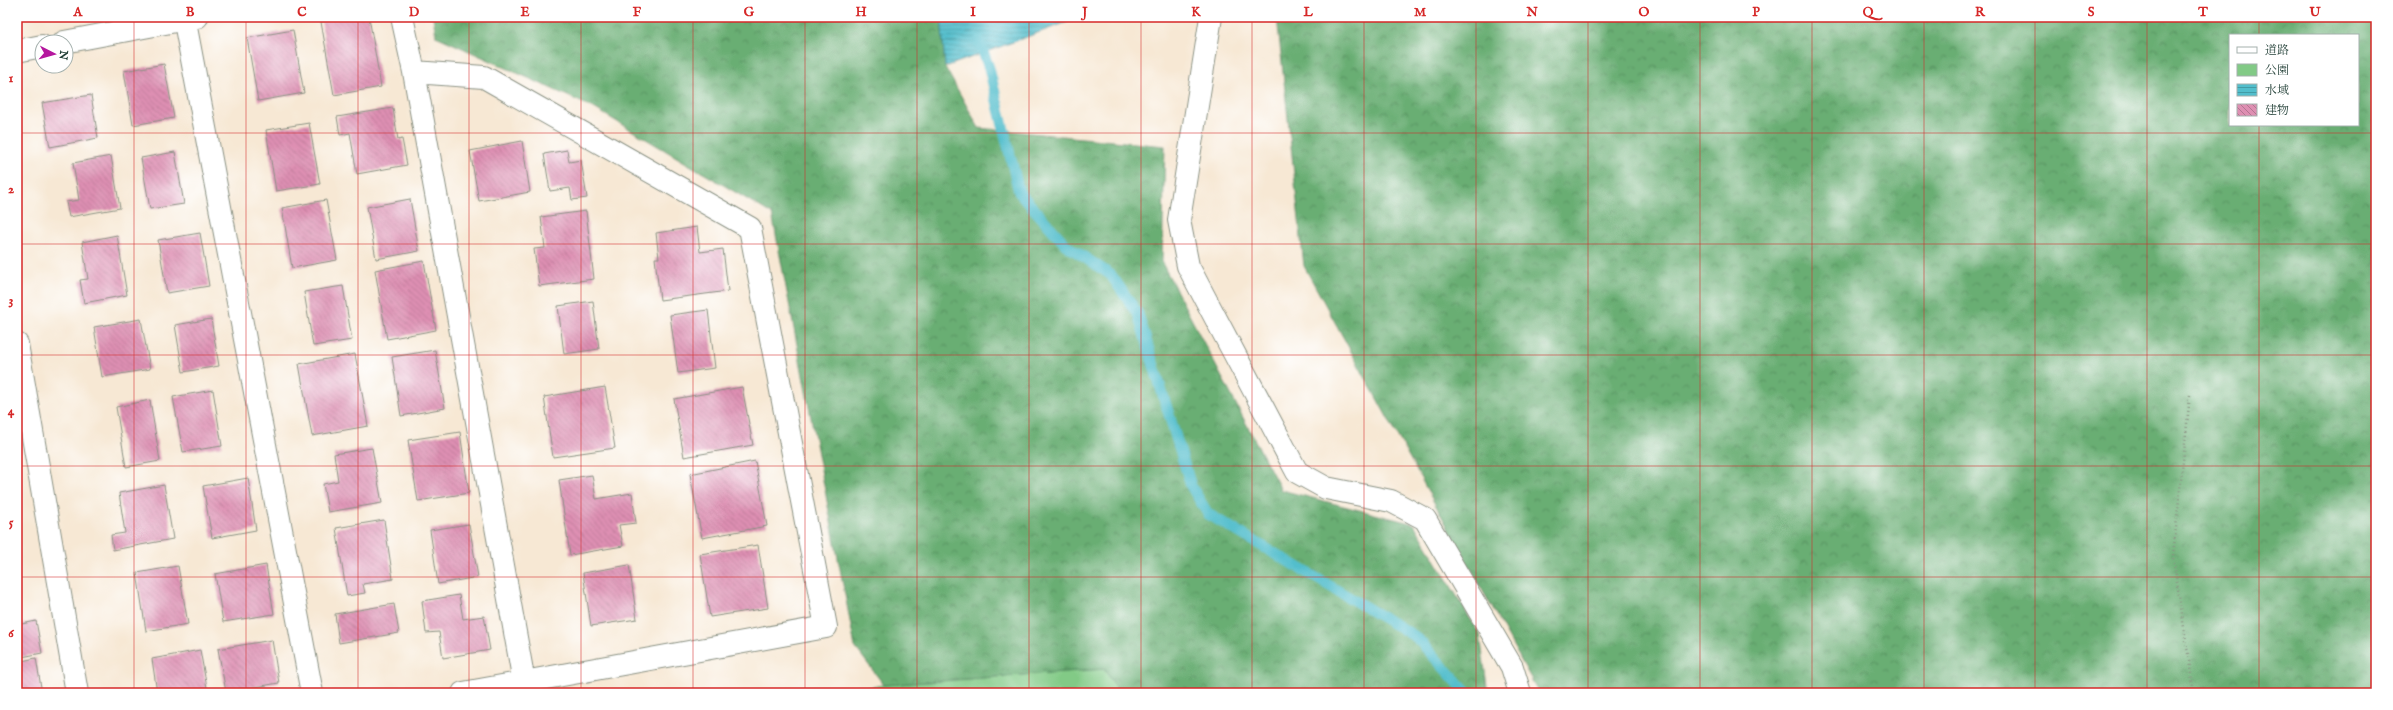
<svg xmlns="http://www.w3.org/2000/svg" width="2393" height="710" viewBox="0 0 2393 710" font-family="'IM FELL English','Noto Serif JP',serif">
<defs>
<pattern id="forest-crowns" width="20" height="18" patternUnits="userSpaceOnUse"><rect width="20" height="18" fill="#69ae73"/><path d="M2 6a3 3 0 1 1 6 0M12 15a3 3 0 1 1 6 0" fill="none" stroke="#568f5f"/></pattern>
<pattern id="water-rules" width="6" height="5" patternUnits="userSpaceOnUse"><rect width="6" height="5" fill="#52becc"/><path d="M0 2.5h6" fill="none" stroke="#439ca6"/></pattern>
<pattern id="building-back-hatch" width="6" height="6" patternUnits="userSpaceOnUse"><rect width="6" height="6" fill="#de8fb2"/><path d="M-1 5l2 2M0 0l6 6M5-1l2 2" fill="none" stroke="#b37692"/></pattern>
</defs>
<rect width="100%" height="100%" fill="#fff"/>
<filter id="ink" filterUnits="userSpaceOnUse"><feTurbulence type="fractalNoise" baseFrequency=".025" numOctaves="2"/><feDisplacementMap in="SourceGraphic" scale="8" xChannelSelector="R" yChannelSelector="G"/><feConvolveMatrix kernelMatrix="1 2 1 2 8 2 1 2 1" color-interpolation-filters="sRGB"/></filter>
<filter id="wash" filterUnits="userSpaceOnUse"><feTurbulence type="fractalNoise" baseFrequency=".012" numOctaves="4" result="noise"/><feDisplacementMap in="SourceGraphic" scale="16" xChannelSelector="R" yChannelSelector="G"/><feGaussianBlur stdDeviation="0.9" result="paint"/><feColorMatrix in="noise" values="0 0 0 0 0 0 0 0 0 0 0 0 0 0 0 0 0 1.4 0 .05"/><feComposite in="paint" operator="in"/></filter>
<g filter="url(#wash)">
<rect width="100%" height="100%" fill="#f7e8d4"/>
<!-- green -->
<path fill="#82ca86" stroke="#50845d" d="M1105,669l15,24h-288l52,-8z"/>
<!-- forest -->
<g fill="url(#forest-crowns)" stroke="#447654" fill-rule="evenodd">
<path d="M433,17h508l4,50 34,61 186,18 -3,117 119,227 133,34 66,111 8,58h-368l-16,-24 -220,16 -29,-38 -83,-433 -178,-106 -158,-72z"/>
<path d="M1277,17h1099v676h-837l-235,-427zM2230,35h128v90h-128z"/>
</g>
<!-- water -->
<path fill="url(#water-rules)" stroke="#387e80" d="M941,17h140l-136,50z"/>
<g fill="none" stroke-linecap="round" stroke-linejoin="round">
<!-- stream -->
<path stroke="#52becc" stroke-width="11" d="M979,41l10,27 30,124 47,53 45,30 27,39 53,172 17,28 208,123 51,56"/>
</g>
<g id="blocks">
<!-- building -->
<g fill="url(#building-back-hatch)">
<path d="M350,17h19l12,70 -47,8 -13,-73z"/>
<path d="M293,30l11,63 -46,8 -11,-63z"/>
<path d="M164,64l10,54 -41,7 -9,-54z"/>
<path d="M91,95l7,43 -48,9 -8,-44z"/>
<path d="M393,108l5,32 4,-1 5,26 -50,9 -7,-41 -10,2 -3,-18z"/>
<path d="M309,123l11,61 -44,7 -10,-61z"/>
<path d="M522,141l8,51 -51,9 -9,-50z"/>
<path d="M567,150l2,12 12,-2 6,38 -15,2 -2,-12 -20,3 -6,-37z"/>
<path d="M175,152l9,52 -34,5 -9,-51z"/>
<path d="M111,156l9,52 -51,9 -3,-15 13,-2 -6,-37z"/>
<path d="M410,199l9,52 -43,8 -9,-52z"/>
<path d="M326,200l11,60 -45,8 -10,-60z"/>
<path d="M586,211l8,68 -55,7 -5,-37 11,-1 -4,-31z"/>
<path d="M697,227l3,25 23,-3 5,42 -68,9 -5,-42h4l-3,-25z"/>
<path d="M200,233l9,53 -42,7 -9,-53z"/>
<path d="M117,235l10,60 -43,8 -4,-23 8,-1 -6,-37z"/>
<path d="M424,261l12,69 -49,9 -12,-69z"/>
<path d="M343,286l9,54 -39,6 -9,-54z"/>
<path d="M593,301l6,48 -35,5 -6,-48z"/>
<path d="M708,310l7,58 -37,5 -8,-58z"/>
<path d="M141,319l9,50 -48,8 -8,-50z"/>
<path d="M211,319l8,47 -36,6 -8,-47z"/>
<path d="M435,350l10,58 -44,8 -9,-59z"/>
<path d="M355,354l13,72 -56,10 -13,-72z"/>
<path d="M605,387l10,61 -62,9 -9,-60z"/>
<path d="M742,387l11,58 -69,12 -10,-58z"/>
<path d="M213,390l9,56 -39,6 -10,-55z"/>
<path d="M150,400l10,61 -34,6 -10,-60z"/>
<path d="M460,432l9,61 -51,8 -10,-61z"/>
<path d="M372,448l10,55 -54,9 -5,-28 15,-3 -4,-27z"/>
<path d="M755,461l12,65 -65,12 -12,-64z"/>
<path d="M592,475l4,24 36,-6 4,30 -17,2 4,21 -53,9 -11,-75z"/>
<path d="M248,478l8,52 -44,8 -9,-52z"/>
<path d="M164,485l9,54 -60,11 -2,-15 14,-2 -6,-40z"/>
<path d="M384,520l9,59 -30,5 2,9 -18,3 -11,-68z"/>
<path d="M469,524l9,53 -40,7 -8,-54z"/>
<path d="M758,545l10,63 -58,9 -10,-63z"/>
<path d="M266,565l8,49 -51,8 -8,-48z"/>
<path d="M629,565l8,54 -46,7 -8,-53z"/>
<path d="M178,566l10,58 -42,7 -9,-58z"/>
<path d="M459,595l4,24 21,-3 6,34 -47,8 -4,-26 -13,1 -4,-32z"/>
<path d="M394,604l5,29 -60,10 -4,-29z"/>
<path d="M36,621l6,32 -25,5v-33z"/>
<path d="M272,640l7,43 -53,9 -8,-43z"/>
<path d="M200,650l8,43h-51l-5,-34z"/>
<path d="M36,658l6,35h-25v-31z"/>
</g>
</g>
</g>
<g filter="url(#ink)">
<use href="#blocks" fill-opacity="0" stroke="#8b9284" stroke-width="1"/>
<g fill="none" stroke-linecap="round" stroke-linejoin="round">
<defs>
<g id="minor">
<path d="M184,17l128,676"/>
<path d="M402,17l12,55 110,610 302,-55 -76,-399 -266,-151 -70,-5"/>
<path d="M1211,17l-32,203 9,46 109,206 29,16 65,13 34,18 87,148 8,26"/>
<path d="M64,42l133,-25"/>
<path d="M17,51l25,-5"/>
<path d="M17,344l60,349"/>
<path d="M463,693l61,-11"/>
</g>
</defs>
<!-- minor casing -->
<use href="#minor" stroke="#8b9284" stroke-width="24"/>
<!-- path -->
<path stroke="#8b9284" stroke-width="2.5" stroke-dasharray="1 3" stroke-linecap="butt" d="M2190,395l-17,161 21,137"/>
<!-- minor -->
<use href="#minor" stroke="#fff" stroke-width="22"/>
</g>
</g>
<!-- grid -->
<path fill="none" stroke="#d62828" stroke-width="1" stroke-opacity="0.55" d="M134,17v676M246,17v676M358,17v676M469,17v676M581,17v676M693,17v676M805,17v676M917,17v676M1029,17v676M1141,17v676M1252,17v676M1364,17v676M1476,17v676M1588,17v676M1700,17v676M1812,17v676M1924,17v676M2035,17v676M2147,17v676M2259,17v18M2259,125v568M17,133h2359M17,244h2359M17,355h2359M17,466h2359M17,577h2359"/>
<!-- margin -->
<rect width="2393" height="710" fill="none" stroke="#fff" stroke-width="44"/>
<!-- legend -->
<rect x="2229" y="34" width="130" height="92" fill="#ffffff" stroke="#a5b1ae"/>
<rect x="2237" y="47" width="20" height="6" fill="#ffffff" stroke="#a5b1ae"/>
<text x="2265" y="54" font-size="12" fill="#1f3d34">道路</text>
<rect x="2237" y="64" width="20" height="12" fill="#82ca86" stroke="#a5b1ae"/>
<text x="2265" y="74" font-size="12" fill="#1f3d34">公園</text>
<rect x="2237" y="84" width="20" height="12" fill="url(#water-rules)" stroke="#a5b1ae"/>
<text x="2265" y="94" font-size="12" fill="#1f3d34">水域</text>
<rect x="2237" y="104" width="20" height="12" fill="url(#building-back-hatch)" stroke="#a5b1ae"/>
<text x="2265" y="114" font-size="12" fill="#1f3d34">建物</text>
<!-- north arrow -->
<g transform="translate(54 54) rotate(96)"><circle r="19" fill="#ffffff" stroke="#a5b1ae"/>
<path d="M0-3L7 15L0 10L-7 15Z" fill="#b5179e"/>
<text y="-6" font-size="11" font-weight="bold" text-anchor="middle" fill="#1f3d34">N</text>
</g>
<rect x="22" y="22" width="2349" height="666" fill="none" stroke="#d62828" stroke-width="1.5"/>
<g font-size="13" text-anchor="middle" font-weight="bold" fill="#d62828">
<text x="78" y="16">A</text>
<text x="190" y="16">B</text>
<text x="302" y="16">C</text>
<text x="414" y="16">D</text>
<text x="525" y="16">E</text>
<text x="637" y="16">F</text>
<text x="749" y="16">G</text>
<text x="861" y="16">H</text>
<text x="973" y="16">I</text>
<text x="1085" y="16">J</text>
<text x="1196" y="16">K</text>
<text x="1308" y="16">L</text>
<text x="1420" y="16">M</text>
<text x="1532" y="16">N</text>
<text x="1644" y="16">O</text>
<text x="1756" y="16">P</text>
<text x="1868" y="16">Q</text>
<text x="1980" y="16">R</text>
<text x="2091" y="16">S</text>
<text x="2203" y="16">T</text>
<text x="2315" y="16">U</text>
<text x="11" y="82">1</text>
<text x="11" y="193">2</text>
<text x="11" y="304">3</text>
<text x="11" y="415">4</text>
<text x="11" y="526">5</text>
<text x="11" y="637">6</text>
</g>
</svg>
